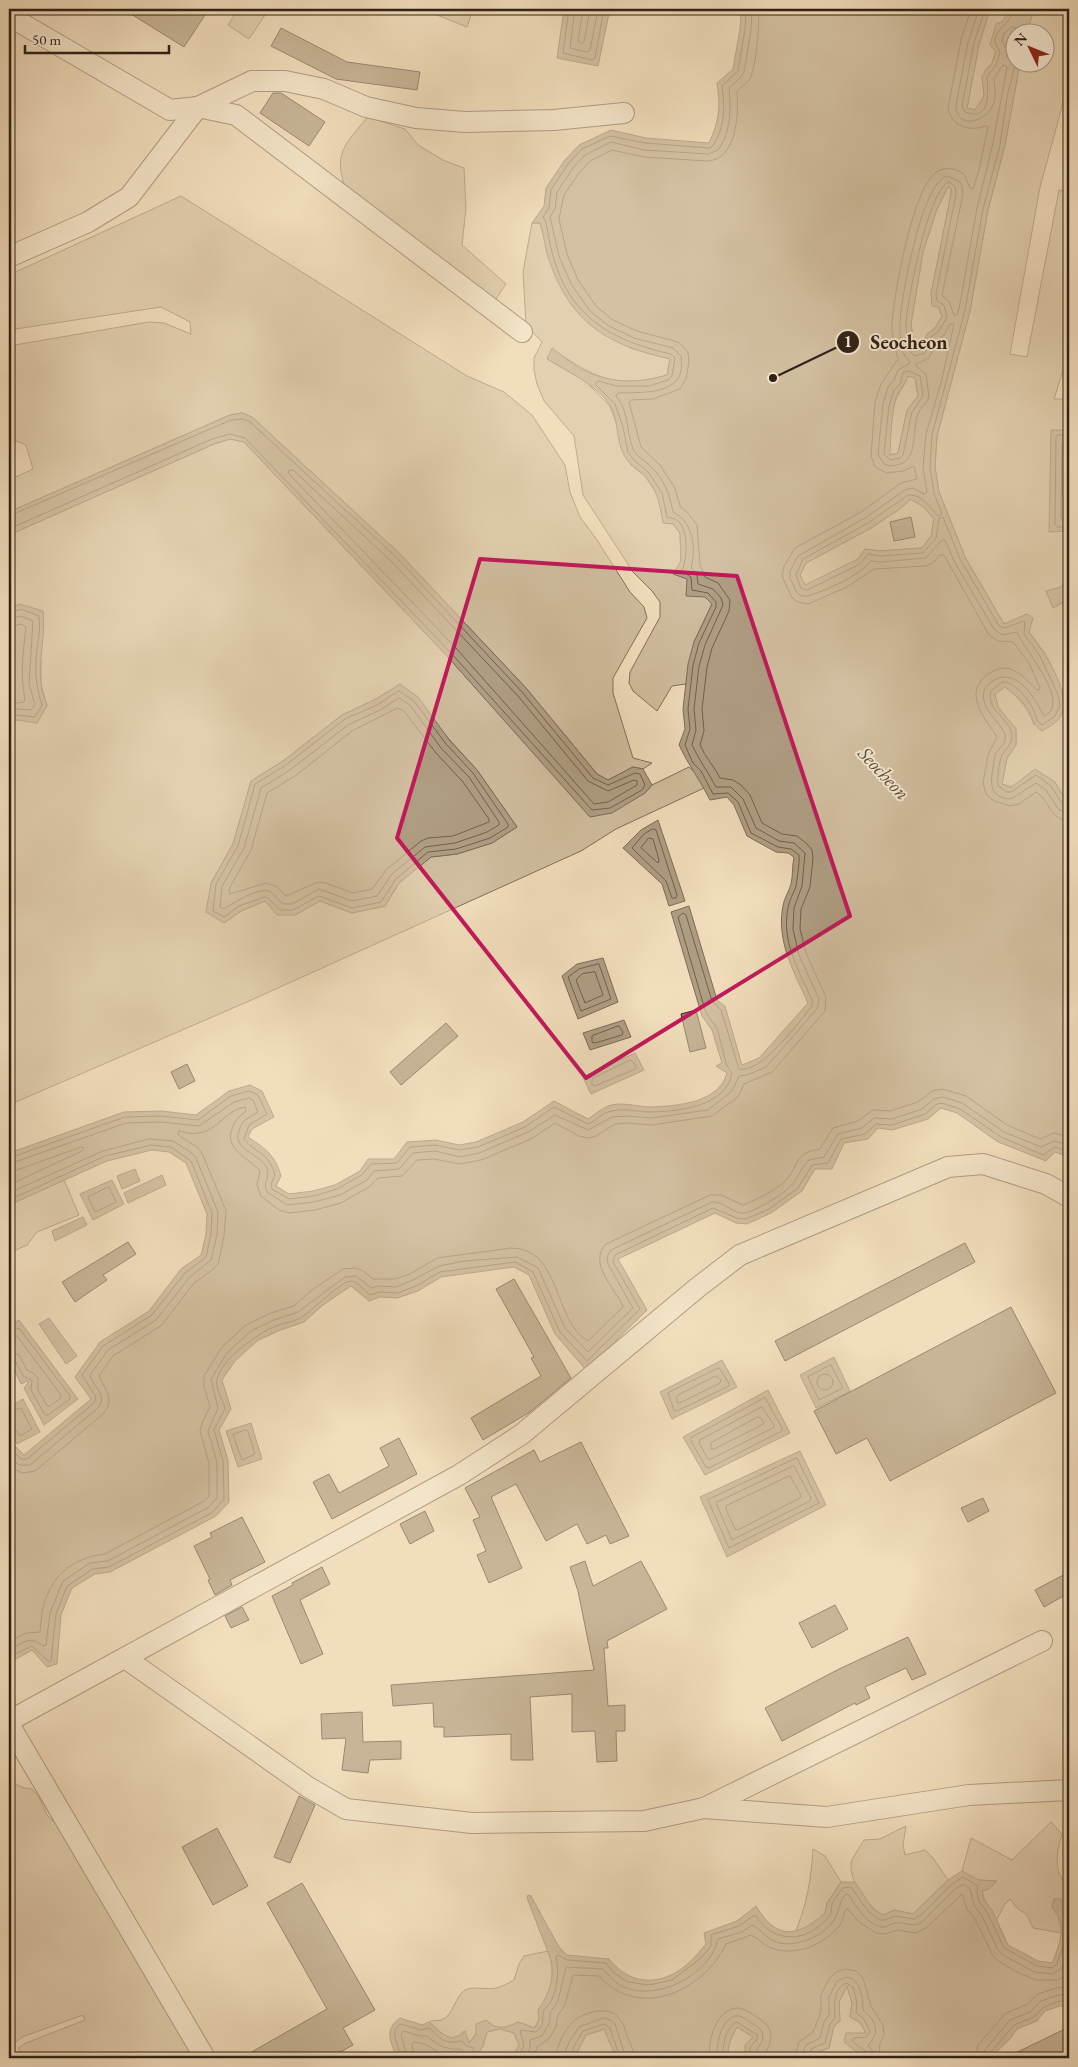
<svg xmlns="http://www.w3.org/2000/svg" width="1078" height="2067" viewBox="0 0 1078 2067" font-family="'EB Garamond',serif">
<rect width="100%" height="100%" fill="#f2debd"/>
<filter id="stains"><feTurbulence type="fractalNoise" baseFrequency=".004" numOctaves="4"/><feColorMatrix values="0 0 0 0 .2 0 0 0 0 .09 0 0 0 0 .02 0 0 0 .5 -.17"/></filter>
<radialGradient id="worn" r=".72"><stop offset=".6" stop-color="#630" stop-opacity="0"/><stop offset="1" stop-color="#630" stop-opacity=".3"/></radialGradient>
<!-- green -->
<g fill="#d1bea0" stroke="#80705a" fill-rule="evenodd">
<path d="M238,9h31l-20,30 -21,-14z"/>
<path d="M422,9h51l-6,18z"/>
<path d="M990,9h18l-16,54 -7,7 -1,26 -9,14 -8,-2 12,-64z"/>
<path d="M1034,9h35v72l-29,106 -30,167 17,3 32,-167 10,3v105l-3,16 3,2v35l-15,48h15v178l-8,10 -14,5 6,16 12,-7 4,3v201l-67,-21 5,-26 9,-13v-16l-18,-22 -4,-14 11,-7c14,12 23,22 29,39l20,-54 -9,-18 -16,-21 -2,-18 -23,10 -39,-67 -26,-65 -4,-25 2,-31 33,-125 18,-101 17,-65 15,-82 26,-1v-30h-19z"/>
<path d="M368,117l37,12 13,16 25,15 21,8 2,40 -4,37 44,39 -10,15 -149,-107c-15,-37 -3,-47 21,-75z"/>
<path d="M948,187l3,1v6l-20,100 11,22 -7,12 -8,6 -6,16 -6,1 -4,-27 12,-72 14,-43z"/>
<path d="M181,196l286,180 37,16 28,23 33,50 5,27 10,25 17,23 33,52 14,15 3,11 -34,60v15l20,65 19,5 -9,6 -10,-2 -25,13 -11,-6 -71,-86 -127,-135 -147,-136 -10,-4 -12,2 -221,97v-32l24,-11 -7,-24 -9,-4 -8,4v-99l140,-24 15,1 27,11 -1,-12 -29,-15 -152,23v-55z"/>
<path d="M532,223h8l4,14 86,111 40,11 -3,16c-51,15 -73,2 -115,-26l-5,10 38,22 25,25 21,59 14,11 13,20 3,12 19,25 1,28 6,18 25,25 -18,38 -8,42 -14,2 -15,25 -24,-20 -4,-8 1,-11 30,-55v-15l-8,-11 -19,-19 -50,-77 -9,-59 -30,-35 -7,-17 -3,-14v-12l8,-16 -16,-17 -3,-53z"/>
<path d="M908,376l7,2 3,18 -11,14 -9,43 -9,2c2,-15 1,-37 5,-51 4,-11 10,-17 14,-28z"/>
<path d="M230,439l14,3 203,214 143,160 55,-23 7,-8 37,-18 8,7 7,14 -88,41 -35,22 -334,151 -238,103v-378l8,-7 30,-14 -6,-22v-25l-21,-55 -11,5v-74l205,-91zM400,685l77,85 40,57 -25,16 -35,11 -26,3 -32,26 -14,23 -33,7 -32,-12 -25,14 -30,-14 -24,10 -17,12 -13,-40 22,-39 18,-63 32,-20 59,-46 32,-15z"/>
<path d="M911,499l13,8 10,12 -3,17 -9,12 -42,3 -15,-2 -7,10 -53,27 -5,-11 6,-12 65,-35 30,-20z"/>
<path d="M64,1180l15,35 -42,17 -10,13 -18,8v-48z"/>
<path d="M9,1781l15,7 8,1 7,8 8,18 14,14 133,229h-169l-7,-10 8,-5 59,-23 -2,-5 -61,22 -7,6 -3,-3 -3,-18z"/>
<path d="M1051,1822l11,12c-5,18 -9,34 3,49l4,-5v28l-2,1 -7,-8h-6l-2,8 7,9 3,17 -29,-5 -6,-13 -11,-8 -6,-8 -5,5 -9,17c-4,-11 -12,-19 -14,-30l7,-2 8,-8 -19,-1 -16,-9 9,-33 41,22z"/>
<path d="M906,1826l-3,19 2,10 20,-5 8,8 15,22 -35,34 -19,-4 -11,6c-15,-11 -37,-36 -31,-56 3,-7 9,-14 12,-20l16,-1z"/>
<path d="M813,1849l12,7 16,26 -14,21 -2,10 -12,11 -18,9c12,-29 16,-53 18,-84z"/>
<path d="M548,1951c8,21 4,41 -9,59v9l-4,9 -17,-6c-13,7 -22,8 -32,-2l-17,23 -5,-12 -5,5 -8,3 -10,-6 -12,-11c4,-2 8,-1 12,-2 13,-4 13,-23 24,-30 7,-4 22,0 31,-2 6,-1 12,-5 18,-8l5,-16 5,-8z"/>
<path d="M847,1986l5,18 -2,13c20,10 16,20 14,40l-52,1 2,-5 15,-5 5,-22 6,-5 -1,-19z"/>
<path d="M737,2027l16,10 -8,21h-16c-3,-11 3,-22 8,-31z"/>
<path d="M500,2029l14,4 5,12 -7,13h-37l8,-12 4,-14z"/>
<path d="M605,2029l11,29h-42l12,-23z"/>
</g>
<!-- water -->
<g fill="#b09e84" stroke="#7c6c58" fill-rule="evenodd">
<path d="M564,9h46l-12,57 -41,-8z"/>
<path d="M741,9h249l-11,36 -12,63 8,2 9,-14 -2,-20 10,-13 4,-11 -6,-7 6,-21 7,-3 5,-12h26l-7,23h-11v30l4,1 -15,82 -17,65 -18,101 -33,125 -2,31 4,25 26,65 39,67 23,-10 6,4 -4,14c13,18 49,67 29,88 -4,4 -11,8 -16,11 -9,-6 -8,-11 -13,-20 -6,-10 -15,-17 -24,-24l-10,7 3,13 18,22v16l-9,13 -5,26 8,4 25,-19 20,13 14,23v352l-14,-5 -9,9 -48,-19 -41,-29 -16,-5 -13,11 -36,11 -14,-2 -10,11 -24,4 -12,26h-17l-13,22 -31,22 -24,11 -11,-1 -21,-10 -97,46 29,51 -61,60 -31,-36 -26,-59 -15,-8 -73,10 -23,14 -21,7 -17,-1 -11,4 -18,-15 -28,19 -19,17 -26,9 -21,10 -22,20 -13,19 9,29 -12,21 9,30 1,42 -13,14 -106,56 -15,2 -23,14 -11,27 -4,49 -10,3 -15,-17 -23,13v-223l15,15 67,-56 -16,-22 25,-35 49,-31 32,-42 20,-14 5,-21 1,-20 -21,-51 -17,-11 -17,-2 -45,11 -98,44v-52l115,-41 37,-1 35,4 33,-24 21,-6 12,6 12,26 -22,12 -4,8c18,12 27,18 33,39l-5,10 13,8 24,-3 22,-6 25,-14 8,-12h26l13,-17 29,-2 23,5 17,-3 47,-20 31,-21 34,18c6,-4 13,-10 20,-13 13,-5 29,1 43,1 26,-1 68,-4 76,-34l-11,-7 6,-3 -10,-33 -10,-14 -31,-104 18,-6 28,94 8,6 17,59 17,-7 49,-55c-14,-31 -32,-62 -25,-97 1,-8 6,-14 8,-22 2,-8 1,-18 3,-27l-6,-4 -12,-1 -29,-16 -13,-31 -7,-8 -17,3c-9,-19 -22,-35 -31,-55l6,-16 -2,-20 5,-45 6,-22 18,-38 -7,-7 -19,-1 1,-17 -14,-5 8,-13 -1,-28 -7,-9 -10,-1c-3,-18 -6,-36 -20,-49 -7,-6 -15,-11 -19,-19 -8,-14 -5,-33 -13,-48 -11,-20 -45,-37 -64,-48l5,-11c11,8 23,19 36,24 26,12 52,11 79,3l3,-16c-62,-14 -99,-35 -121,-99 -4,-11 -5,-25 -9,-37h-8l12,-17 2,-18 18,-27 15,-16 32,-15 35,8 63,5c10,-22 12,-36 8,-60l16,-14 7,-40zM948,187l3,1v6l-20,100 1,12 7,1 3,9 -7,12 -8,6 -6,16 -6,1 -4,-27 12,-72 14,-43zM908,376l7,2 3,18 -11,14 -9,43 -8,2c0,-13 2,-52 8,-62 5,-8 6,-6 10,-17zM910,499l14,8 10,12 -3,17 -9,12 -42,3 -15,-2 -7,10 -53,26 -5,-10 6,-12 65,-35 30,-20z"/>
<path d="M242,413l10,4 147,136 127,135 71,86 11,6 25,-13 10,2 9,16 -7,8 -33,20 -22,4 -143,-161 -203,-214 -14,-3 -16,5 -205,91v-23l221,-97z"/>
<path d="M1051,430h18v101l-20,1z"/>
<path d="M1069,577v27l-4,-3 -12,7 -7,-17 15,-4z"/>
<path d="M20,604l23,7c3,25 -5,48 -2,72 0,8 4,16 6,23l-10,17 -20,-3 -8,7v-118z"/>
<path d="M400,684l18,13 32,44 27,29 40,57 -25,16 -35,11 -26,3 -32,26 -14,23 -33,7 -32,-12 -25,14h-18l-12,-14 -24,10 -17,12 -18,-11 5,-29 22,-39 18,-63 32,-20 59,-46 32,-15z"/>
<path d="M658,820l27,81 -16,5 -7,-22 -39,-36 18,-18z"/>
<path d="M603,958l15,44 -40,17 -16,-43 15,-12z"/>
<path d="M624,1020l7,17 -41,13 -7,-17z"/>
<path d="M635,1053l9,17 -53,24 -8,-17z"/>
<path d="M135,1169l5,12 -18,8 -5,-13z"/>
<path d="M162,1175l4,10 -38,18 -4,-10z"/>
<path d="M112,1180l12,24 -31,16 -13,-26z"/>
<path d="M83,1217l4,8 -32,16 -3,-10z"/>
<path d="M49,1318l28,38 -11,8 -27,-40z"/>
<path d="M19,1320l59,79 -34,26 -20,-37 4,-5 -1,-2 -6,3 -12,-25v-33z"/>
<path d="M834,1357l16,34 -34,17 -16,-33z"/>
<path d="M722,1360l15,27 -65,32 -12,-27z"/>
<path d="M768,1390l22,43 -85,42 -22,-38z"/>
<path d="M23,1399l17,33 -23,12 -8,-17v-20z"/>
<path d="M251,1423l11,36 -24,8 -12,-36z"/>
<path d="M800,1451l26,54 -99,52 -27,-60z"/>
<path d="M962,1871l16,9 19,1 -8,8 -7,2 2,9 8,10 16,35 30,16 14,2c9,-22 15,-36 0,-56l2,-8h6l9,12v95h-9l-15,5 -8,10 -20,8 -8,11 -19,18h-129l2,-1 -19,-15 2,-9h20l-6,-11 -10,-5 2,-13 -5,-18 -8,16 1,19 -6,5 -5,22 -14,5 -3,5h-67v-13l8,-8 -16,-10c-5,9 -11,20 -8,31h-113l-12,-29 -18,6 -12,23h-62l7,-13 -5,-12 -14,-4 -13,3 -4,14 -8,12h-80l1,-2c-6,-17 -12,-26 4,-38l22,7 7,-3 12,11 10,5 8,-2 6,-5 4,12 7,-8v-11l10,-4c10,10 19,9 32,2l17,6 4,-9 -1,-9c11,-15 17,-32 13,-50l-24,-62 1,-3 3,1 28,51 8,8 42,4c16,20 38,27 62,16 14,-6 26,-20 35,-31l-2,-11 33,-12 19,-15c20,34 41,32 69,7l2,-10 14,-21h14l17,26 11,7 11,-5 19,4 35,-34z"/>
</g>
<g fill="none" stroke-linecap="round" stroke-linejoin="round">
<!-- shore -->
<g stroke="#70604c" stroke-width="1">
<path d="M569,9l-6,44 29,7 3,-2 9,-49"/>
<path d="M575,9l-5,39 17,4 3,-2 8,-41"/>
<path d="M583,9l-5,32 4,3 2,-2 6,-33"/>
<path d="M971,9l-10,31 -13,68c3,18 22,24 37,18l3,1 -9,43 -6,19 -3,-1 -6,-14c-9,-6 -20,-8 -29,-1 -23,19 -40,117 -43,149 -1,11 3,26 6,37l-17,25 -6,18 -4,54 4,11 12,6 16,-2 11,-5 3,13 -16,4 -40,29 -66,36 -11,18 -2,10 10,22 6,4 10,2 39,-17 27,-18 52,-3 7,-3 7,-8h4l45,80 9,6 15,1 16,21 11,25 -1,2h-2c-7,-7 -15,-16 -24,-20 -15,-7 -38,9 -37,25 1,18 13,28 21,42l-9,18 -5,28 3,11 8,7 16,5 9,-2 17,-12c14,9 14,28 33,29"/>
<path d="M979,9l-11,33 -12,63c-1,26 35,18 39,-7 1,-6 -1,-14 -1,-20l9,-13 4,2 -14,76 -16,65 -18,101 -2,6h-3l-5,-13 -7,-7 21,-101 -1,-8 -3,-5 -12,-5c-25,6 -46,121 -47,147 -1,9 1,22 4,31 1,3 5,6 6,9l-12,7 -4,10 -6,7 -5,17 -5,50 6,10c6,3 10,2 16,0 18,-5 12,-36 18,-50 2,-7 9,-10 11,-17l-3,-23 -10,-8v-2l13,-6 8,-17 7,-6 6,-11h4l-12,55 -16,55 -3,33 4,25 -3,2 -11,-6 -8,2 -40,28 -67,38 -8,15v7l7,15 5,3h6c21,-7 48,-18 63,-35l10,1 45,-4 16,-18h3l10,23 39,66 8,6 15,-3c6,17 56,71 27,84 -3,-4 -4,-7 -6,-11 -12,-21 -32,-41 -53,-17 -9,23 23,36 20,52 -1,5 -6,8 -9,13 -2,4 -2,10 -3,15 -3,16 -3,30 18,31l25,-16 10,7 13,20 10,3"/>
<path d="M985,9l-11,34 -12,63 3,6c26,10 23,-19 22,-35l9,-12 4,-12c-1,-4 -4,-7 -5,-11 -1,-13 16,-17 18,-33"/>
<path d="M1016,53l-6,5 -3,-1 -1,-9 -4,-7 2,-8 8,-6 4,1v4"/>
<path d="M1016,61l-9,36 -7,48 -17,64 -18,101 -33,125 -2,33 4,25 8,21 -4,2c-8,-9 -17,-22 -30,-21l-40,28 -65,36 -7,16 5,13 6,2 53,-26 8,-10 12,2 43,-3 13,-15 3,-20 4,-1 17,42 39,67 6,2 18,-7 2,1 -1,12 16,22 18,39 2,10 -5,11 -13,9c-7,-4 -6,-11 -10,-18 -5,-9 -18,-26 -30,-25l-11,9c-5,18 15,25 20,40 4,11 -4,15 -9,24 -3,7 -5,22 -4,31l9,6h4l25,-17 15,11 12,19 6,2"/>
<path d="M949,182l6,4 1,8 -20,100 1,7 7,4 3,12 -8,14 -8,6 -6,16 -10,3c-8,-4 -9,-24 -9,-32 1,-22 23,-138 43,-142z"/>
<path d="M909,371l11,5 3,20 -11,16 -9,43 -3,3 -10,2 -6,-6 5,-48 5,-16 6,-6 3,-11z"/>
<path d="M1069,435h-11l-2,2 -1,87 2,3h12"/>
<path d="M1069,441l-7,2 -1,75 2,2h6"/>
<path d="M289,470h4l98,91 127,135 70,85 20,10 26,-11 3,1v4l-29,17 -14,2 -138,-156 -167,-174z"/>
<path d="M9,516l222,-96 11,-1 7,2 147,136 126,135 71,86 15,7 27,-12 5,1 5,11 -3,5 -32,18 -18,2 -141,-157 -206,-215 -15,-4 -18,5 -203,90"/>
<path d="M9,613l12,-4 18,7c2,15 -2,28 -3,43 -1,17 1,30 6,46l-7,12 -18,-2 -8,6"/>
<path d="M9,619l12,-3 12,5 -4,63 6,21 -4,5 -15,-1 -7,4"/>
<path d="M9,627l12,-3 5,3c-3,25 -6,48 -1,73l-1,2 -15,2"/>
<path d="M399,691l15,10 32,43 27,29 35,51v3l-18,11 -34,11 -28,3 -32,27 -15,23 -29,6 -33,-12 -26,14h-13l-12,-12 -4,-1 -25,9 -15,11 -11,-6 3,-27 22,-38 17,-62 31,-19 59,-46 32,-14z"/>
<path d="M399,698l11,7 31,43 28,29 30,45v3l-12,7 -32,11 -30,4 -33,27 -15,22 -25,5 -33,-12 -27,15h-9c-5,-4 -9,-11 -15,-13 -11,-3 -35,12 -44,18l-4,-2 2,-21 22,-38 17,-60 29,-18 58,-45 32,-15z"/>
<path d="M398,708l6,3 32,42 27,29 26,37v3l-36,14 -25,2 -7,3 -34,28 -15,20 -19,4 -27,-10 -8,-1 -32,14 -10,-10 -10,-3 -36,11 -1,-5 22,-39 16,-57 28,-17 57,-45z"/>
<path d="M653,829l3,1 21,65 -1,3h-4l-6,-17 -34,-33 12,-14z"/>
<path d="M649,838l4,1 6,21 -1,3 -17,-15z"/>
<path d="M599,964l12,35 -30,12 -13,-34 11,-8z"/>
<path d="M595,972l8,23 -18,8 -9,-23 6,-6z"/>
<path d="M619,1026l4,6 -1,3 -27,8 -3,-1v-6z"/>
<path d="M631,1060l5,6 -1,3 -40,17 -3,-1v-6z"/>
<path d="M9,1158l116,-41 36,-1 37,4 33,-24 18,-5 9,4 9,19 -18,11 -5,14c12,15 25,13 31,36l-4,9 1,5 17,10 25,-3 23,-7 25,-14 9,-11 26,-1 13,-16 25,-2 24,5 19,-3 47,-20 29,-20 34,17c8,-3 15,-12 24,-13 13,-3 26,1 39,1 28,-1 75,-5 81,-39l-5,-7 -10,-38 -11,-15 -28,-96 5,-4 3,2 26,86 9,9 18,59c21,6 61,-48 73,-63v-6c-13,-29 -31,-59 -24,-92 1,-8 6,-15 8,-22 1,-6 4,-26 3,-31l-8,-6 -13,-2 -27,-14 -13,-31 -10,-9 -15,1 -12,-23 -8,-8 -8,-18 5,-16 -2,-20 5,-44 6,-22 17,-36v-5l-8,-9 -16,-3 -1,-13 -9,-6c5,-13 8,-44 -7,-52 -3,-1 -5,-1 -8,-2l-5,-24 -13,-20 -14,-12 -7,-9 -5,-25 -8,-23 -20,-20 3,-3 19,5h32l19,-6 4,-4 3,-18 -4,-4c-58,-13 -101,-36 -118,-98 -3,-11 -5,-22 -7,-34l-3,-5 6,-9 2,-18 17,-26 14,-15 28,-13 35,7 64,5 4,-2c12,-20 12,-38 9,-60l16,-15 7,-42 1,-20"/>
<path d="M9,1164l117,-41 35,-1 38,4 35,-24 15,-4 4,2 5,12c-4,3 -9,5 -13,8 -3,3 -5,7 -6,11 -7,17 19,23 27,35 6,9 -4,16 1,26l20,13 27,-3 26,-7 27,-15 7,-9 25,-2 14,-16 22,-2 25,6 19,-4 49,-21 27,-17 33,15 24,-13 16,-1 23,2 57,-8 24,-19 7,-15 8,-1 19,-8 51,-58 2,-10 -20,-44 -6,-26 1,-21 8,-22 3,-33 -11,-10 -15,-2 -23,-13 -13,-29 -12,-12h-15c-8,-15 -17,-27 -24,-42l4,-15 -2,-21 5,-43 6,-21 18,-40 -2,-7 -8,-9 -15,-5 -1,-9 -6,-8c6,-20 1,-46 -18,-55 -3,-16 -9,-34 -22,-45 -5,-6 -13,-9 -17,-16 -8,-16 -4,-39 -18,-55l2,-3c27,-1 70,3 63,-37l-8,-8 -39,-10 -25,-12 -18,-14 -20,-28 -12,-28 -9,-39 5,-8 2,-17 16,-24 12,-13 26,-13 33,8 64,4 10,-4c13,-18 13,-40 11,-62l12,-11 3,-5 7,-42 1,-21"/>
<path d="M9,1172l8,-2 64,-23 3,1 -2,3 -73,34"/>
<path d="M109,1187l7,15 -21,10 -7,-15z"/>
<path d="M9,1193l94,-42 46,-12 24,2 19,12 4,5 22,54 -1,23 -6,25 -22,18 -33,42 -48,30 -18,25c3,12 17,19 9,32l-69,58h-11l-10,-9"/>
<path d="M9,1200l96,-44 46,-11 20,2 20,14 21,52 -1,21 -5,23 -21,16 -33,42 -49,31 -21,29 14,22 -2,6 -67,56h-6l-12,-12"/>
<path d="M9,1330l10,-2 51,68v3l-22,16h-3l-14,-25 1,-10 -9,-4 -8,-16 -6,-2"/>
<path d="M9,1336h8l44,59v3l-11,8h-3l-9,-16v-12l-5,-5 -6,-3 -8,-15 -10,-3"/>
<path d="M831,1365l12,23 -24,12 -11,-23z"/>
<path d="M719,1368l10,15v3l-52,25 -3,-1 -6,-17z"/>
<circle cx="825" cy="1382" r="8"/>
<path d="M716,1376l5,4 -1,3 -40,20 -3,-1v-6z"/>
<path d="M765,1398l17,30v3l-73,37 -3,-1 -15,-26v-3z"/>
<path d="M762,1407l12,18 -1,3 -62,31h-3l-9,-16 1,-3z"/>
<path d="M9,1411l12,-3 11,21 -12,7 -6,-8 -5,-2"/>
<path d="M758,1417l3,1 3,5 -2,2 -48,24h-3v-6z"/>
<path d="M245,1430l3,1 7,23 -13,6 -9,-25z"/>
<path d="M797,1458l22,45 -90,45 -21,-48z"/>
<path d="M9,1466l13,7 13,-2 68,-57c13,-15 2,-24 -4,-38l14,-20 49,-31 32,-42 18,-13 6,-6 6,-28 2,-25 -24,-58 -5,-6 -19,-12 1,-4c6,1 13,4 20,2 18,-2 28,-24 46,-26l1,4c-7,5 -11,10 -14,18 -8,21 17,29 28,42l-3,14 4,11 18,14 10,3 26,-3 26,-7 28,-16 9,-9 24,-2 15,-16 17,-1 26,5 21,-4 50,-21 24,-16 24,13 10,2 7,-2 19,-12 13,-1 23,2 61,-9 26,-19 6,-13 28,-12 53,-61 1,-14 -20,-44 -6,-24 1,-20 9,-22 3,-29 -1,-8 -5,-6 -10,-8 -15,-2 -20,-11 -12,-28 -9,-10 -8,-5 -13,-2c-6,-12 -15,-21 -20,-33l4,-14 -2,-22 5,-42 5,-19 17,-37 1,-11 -12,-17 -13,-6 -5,-12 -3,-40 -10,-13 -7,-6 -5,-18 -15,-23 -19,-18 -12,-45 2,-2 22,-1 27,-10 6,-10 3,-18 -1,-8 -4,-6 -6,-5 -41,-11 -24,-11 -17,-14 -18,-26 -11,-26 -8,-35 5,-24 15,-22 11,-12 22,-11 32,7 63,4c30,-1 32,-48 30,-70 4,-4 9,-7 12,-11 8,-12 10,-56 10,-71"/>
<path d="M794,1466l17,32 -1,3 -78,39 -16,-37z"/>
<path d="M790,1476l11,19 -1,3 -62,32 -3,-1 -9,-20v-3z"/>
<path d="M9,1642l17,-9 14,-1c1,-7 1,-13 2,-20 7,-35 29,-54 63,-58l99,-53 5,-5v-33l-9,-32 2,-8 8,-16 -6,-21v-10l18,-29 24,-22 25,-12 23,-7 18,-16 31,-21 13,-1 7,3 10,8h22l15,-5 27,-16 74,-10c51,0 42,74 77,93l35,-34c-7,-19 -36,-43 -17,-63l104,-49h11l22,10c13,-5 34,-15 44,-26 13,-15 7,-26 33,-30l13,-21 25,-7 15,-11 17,1 28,-9 14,-11 10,-2 24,7 41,29 33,14 14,-6 15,4"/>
<path d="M9,1650c12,-7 22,-15 34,-4l3,-1 4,-32 13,-32 27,-18 18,-2 101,-54 8,-9v-36l-9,-31 10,-23 -7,-29 16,-26 24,-22 23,-11 24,-8 47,-35 11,-1 15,12 8,-2 17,1 17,-7 26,-14 25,-5 53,-4 21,11 27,60 23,24 45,-44 -25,-44 -1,-7 4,-7 101,-48c12,-1 21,12 32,11 12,-2 44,-21 50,-31 5,-7 8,-16 15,-22l15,-3 14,-23 24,-6 12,-10 18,1 30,-10 12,-10 9,-2 19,6 42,29 37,15 13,-6 15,4"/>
<path d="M9,1657l23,-11 16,15h3l5,-47 11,-28 26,-17 16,-2 104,-55 11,-13 -1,-38 -9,-31 11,-22c-2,-7 -10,-21 -8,-29 6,-21 40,-45 59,-53 8,-3 18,-4 26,-9 10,-6 39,-36 49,-36 6,0 14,10 19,14l10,-3 17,1 19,-7 24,-14 75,-10 18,10 27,60 27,29 53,-52 -27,-47 2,-7 98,-47 24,10 9,1 23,-10 29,-21 14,-23 16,-2 13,-24 24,-5 11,-10 16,1 33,-11 12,-10 5,-1 18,6 41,28 42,18 12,-8 14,5"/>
<path d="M400,2058c1,-12 -13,-26 1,-34l20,6 8,-2c14,13 15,16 33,13l4,5 8,2 -3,10"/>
<path d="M407,2058l-6,-24 2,-3 17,5h7c10,9 19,14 33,13l5,4v5"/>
<path d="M414,2058l-2,-13 2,-3 11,2 18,11 14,3"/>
<path d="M517,2058l7,-12 -4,-16 16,2c10,-8 5,-13 8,-22 2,-3 6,-6 7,-9 7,-14 8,-30 5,-44l2,-2 9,5 39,3 8,10 14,9 21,3 23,-5 29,-22 10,-12v-11l28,-9 14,-10h3c14,23 42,28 63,10 3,-3 9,-7 11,-11 2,-3 1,-8 2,-11 3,-6 7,-12 11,-16l8,-1 17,24 12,9h5l10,-4 19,3c19,-10 29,-32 49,-42l15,9 -1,7 2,8 8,11 17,36 33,18 15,2 5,-4 10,-30 -4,-20 6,-2"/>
<path d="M525,2058l5,-9v-9l12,-4 8,-14v-9l8,-12 8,-34 37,2c6,7 12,14 21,18 33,15 87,-13 94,-48l24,-7 10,-7c7,3 14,12 22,16 17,9 53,-5 61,-23 5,-9 4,-17 11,-24l3,1c7,11 18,31 34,32 5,0 9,-5 15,-4 9,0 15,4 23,0l34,-34 8,-5 7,5 4,16 8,11 16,34 5,5 31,17 18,2 9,-5 8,-18"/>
<path d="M533,2058l5,-12 11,-7 7,-12 2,-12 7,-10 8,-30 26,1c40,45 105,15 127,-32l25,-9c8,4 15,12 23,14 24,7 51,-5 66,-24 4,-5 3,-13 7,-17l12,14 17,11 9,1 12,-4 19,3 10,-5 36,-34 5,15 8,10 17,35 6,7 19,11 19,8h22l6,-4 5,-6"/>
<path d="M556,2058c0,-12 9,-29 18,-37 10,-9 33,-15 43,-5 6,5 8,13 10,20 3,7 7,14 7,22"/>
<path d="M563,2058l6,-16 10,-15 24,-9 7,2 5,4 11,34"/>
<path d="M570,2058l5,-14 8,-13 21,-7 6,4 10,30"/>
<path d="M710,2058c-3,-16 6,-49 27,-50 8,0 15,6 21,10 7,4 13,10 13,18 0,9 -5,14 -7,22"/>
<path d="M718,2058c-3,-11 3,-39 17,-42 6,-1 10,3 15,6 4,3 9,5 12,9l1,9 -6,9v9"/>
<path d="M724,2058c-3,-10 2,-32 13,-36l20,13v5l-7,7v11"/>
<path d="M794,2058l5,-16 14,-10 8,-20v-17l8,-16 7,-7 10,-3 10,2 7,7 8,28 12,19 1,10 -5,11 2,12"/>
<path d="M801,2058l5,-13 14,-7 4,-16 5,-7v-18l8,-16 9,-4c15,2 17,21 17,33 13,10 18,22 5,35l5,7 1,6"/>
<path d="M808,2058l3,-9 14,-6 5,-19 5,-6c-1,-12 -2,-29 11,-35l7,4 4,16 -1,10 8,6 6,12 -3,6 -13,1 -2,3 14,11 2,6"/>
<path d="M975,2058l3,-13 28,-32 20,-8 12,-11 18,-6 13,-1"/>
<path d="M982,2058l3,-8 25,-30 20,-8 11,-11 17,-6 11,-1"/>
<path d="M989,2058l1,-5 24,-28 20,-8 10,-10 15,-6h10"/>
</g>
</g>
<!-- building -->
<g fill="#94836c" stroke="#2f2115">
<path d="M123,9h86l-25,38z"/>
<path d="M281,28l66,34 73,10 -3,18 -81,-11 -65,-33z"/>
<path d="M273,93h8l44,29 -16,24 -49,-33z"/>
<path d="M911,517l4,20 -21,4 -4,-19z"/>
<path d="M696,1010l10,38 -16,4 -9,-38z"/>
<path d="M446,1023l12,13 -57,49 -11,-13z"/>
<path d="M187,1064l8,17 -16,8 -8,-17z"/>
<path d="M128,1242l8,12 -33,21 4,5 -32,22 -13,-20z"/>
<path d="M965,1243l10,19 -190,99 -10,-20z"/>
<path d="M514,1279l57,99 -41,34 -47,28 -12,-22 70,-42 -10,-18 3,-1 -38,-68z"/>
<path d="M1011,1307l45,86 -166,88 -23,-43 -31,16 -22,-43z"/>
<path d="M399,1438l18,36 -85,45 -19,-37 16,-8 10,19 50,-27 -9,-18z"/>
<path d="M581,1442l48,94 -19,8 -4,-9 -19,9 -10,-20 -31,17 -30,-57 -25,13 31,71 -33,15 -12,-28 9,-4 -13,-31 7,-3 -15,-29 69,-38 6,12z"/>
<path d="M983,1498l6,13 -21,11 -7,-14z"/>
<path d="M425,1511l9,20 -24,13 -10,-20z"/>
<path d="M242,1517l23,45 -35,18 2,5 -17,10 -7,-15 2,-1 -16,-33 18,-9 -2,-4z"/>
<path d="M585,1561l8,25 48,-25 26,48 -60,32 1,7h-4l4,58 17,-1v26h-9l1,30 -20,1 -2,-31 -23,1v-38l-42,3 3,63h-22v-26l-67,3v-10h-10l-1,-24 -40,3 -2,-21 203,-15 -16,-79 -8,-24z"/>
<path d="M322,1567l8,17 -30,16 23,54 -22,10 -29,-68 21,-11 -1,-2z"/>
<path d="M1069,1572v21l-25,14 -9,-17z"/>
<path d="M835,1605l13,24 -36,19 -13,-25z"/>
<path d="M242,1607l7,13 -18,8 -6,-12z"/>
<path d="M908,1637l18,37 -14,6 -6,-12 -41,19 5,11 -14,7 -1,-2 -73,38 -17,-33 74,-39z"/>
<path d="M362,1712l1,30 38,-1v18l-31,1 -2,13 -26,-3 4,-32 -24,1 -1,-25z"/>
<path d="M299,1796l16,9 -25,58 -16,-6z"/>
<path d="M217,1828l31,58 -35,19 -31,-58z"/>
<path d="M302,1883l73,127 -32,18 10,17 -24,13h-88l86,-49 -60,-106z"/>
<path d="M1069,2027v27l-9,4h-55z"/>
</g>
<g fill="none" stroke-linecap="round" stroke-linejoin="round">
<defs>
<g id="street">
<path d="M9,16l161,94 28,-3 38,8 286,217"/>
<path d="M9,257l79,-35 41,-25 69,-90 54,-26h33l39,8 42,18 50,11 49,4 89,-2 70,-7"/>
<path d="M125,1658l183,129 38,22 126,14 172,-2 60,-13 338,-167"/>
<path d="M9,1721l450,-246 63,-41 175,-146 43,-33 208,-88 35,-3 63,20 23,13"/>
<path d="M9,1724l196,334"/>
<path d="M704,1808l123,9 142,-22 100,-5"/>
</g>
</defs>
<!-- street casing -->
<use href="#street" stroke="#60503f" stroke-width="22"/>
<!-- street -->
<use href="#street" stroke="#f7ead4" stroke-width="20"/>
</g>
<!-- marked area -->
<path d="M0 0H1078V2067H0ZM480,559l257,17 113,340 -264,162 -189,-240z" fill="#f2debd" fill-opacity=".55" fill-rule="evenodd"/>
<path fill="none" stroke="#c2185b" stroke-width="4" stroke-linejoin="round" d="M480,559l257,17 113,340 -264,162 -189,-240z"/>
<g text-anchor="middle" stroke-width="4" stroke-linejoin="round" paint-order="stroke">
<!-- water labels -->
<g font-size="20" font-style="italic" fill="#5c4d3c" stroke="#f7ead4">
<text transform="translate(884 773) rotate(47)" y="7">Seocheon</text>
</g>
</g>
<!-- callouts -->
<path fill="none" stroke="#2f2115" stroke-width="2" d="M773 378L848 342"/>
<g fill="#2f2115" stroke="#f7ead4" stroke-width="2">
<circle cx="773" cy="378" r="5"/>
<circle cx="848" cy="342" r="12"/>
</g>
<g font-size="15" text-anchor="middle" font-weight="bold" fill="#fff">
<text x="848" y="347">1</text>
</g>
<g font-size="20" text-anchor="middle" font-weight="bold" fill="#2f2115" stroke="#f7ead4" stroke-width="4" stroke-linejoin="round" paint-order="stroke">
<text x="909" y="349">Seocheon</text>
</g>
<!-- margin -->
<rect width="1078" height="2067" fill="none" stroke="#f2debd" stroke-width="30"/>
<rect x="10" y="10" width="1058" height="2047" fill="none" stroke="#2f2115" stroke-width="2.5"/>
<rect x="15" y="15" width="1048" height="2037" fill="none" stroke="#2f2115"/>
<!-- north arrow -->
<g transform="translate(1030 48) rotate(313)"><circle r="24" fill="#f7ead4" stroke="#a79a88"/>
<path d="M0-4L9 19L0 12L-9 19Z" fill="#8f2418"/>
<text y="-8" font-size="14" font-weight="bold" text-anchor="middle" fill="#2f2115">N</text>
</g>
<!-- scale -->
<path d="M25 45v8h144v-8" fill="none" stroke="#2f2115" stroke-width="2.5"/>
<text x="32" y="45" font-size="15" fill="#2f2115" stroke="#f7ead4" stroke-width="4" paint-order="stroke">50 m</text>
<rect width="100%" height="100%" filter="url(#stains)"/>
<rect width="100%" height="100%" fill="url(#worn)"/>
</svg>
